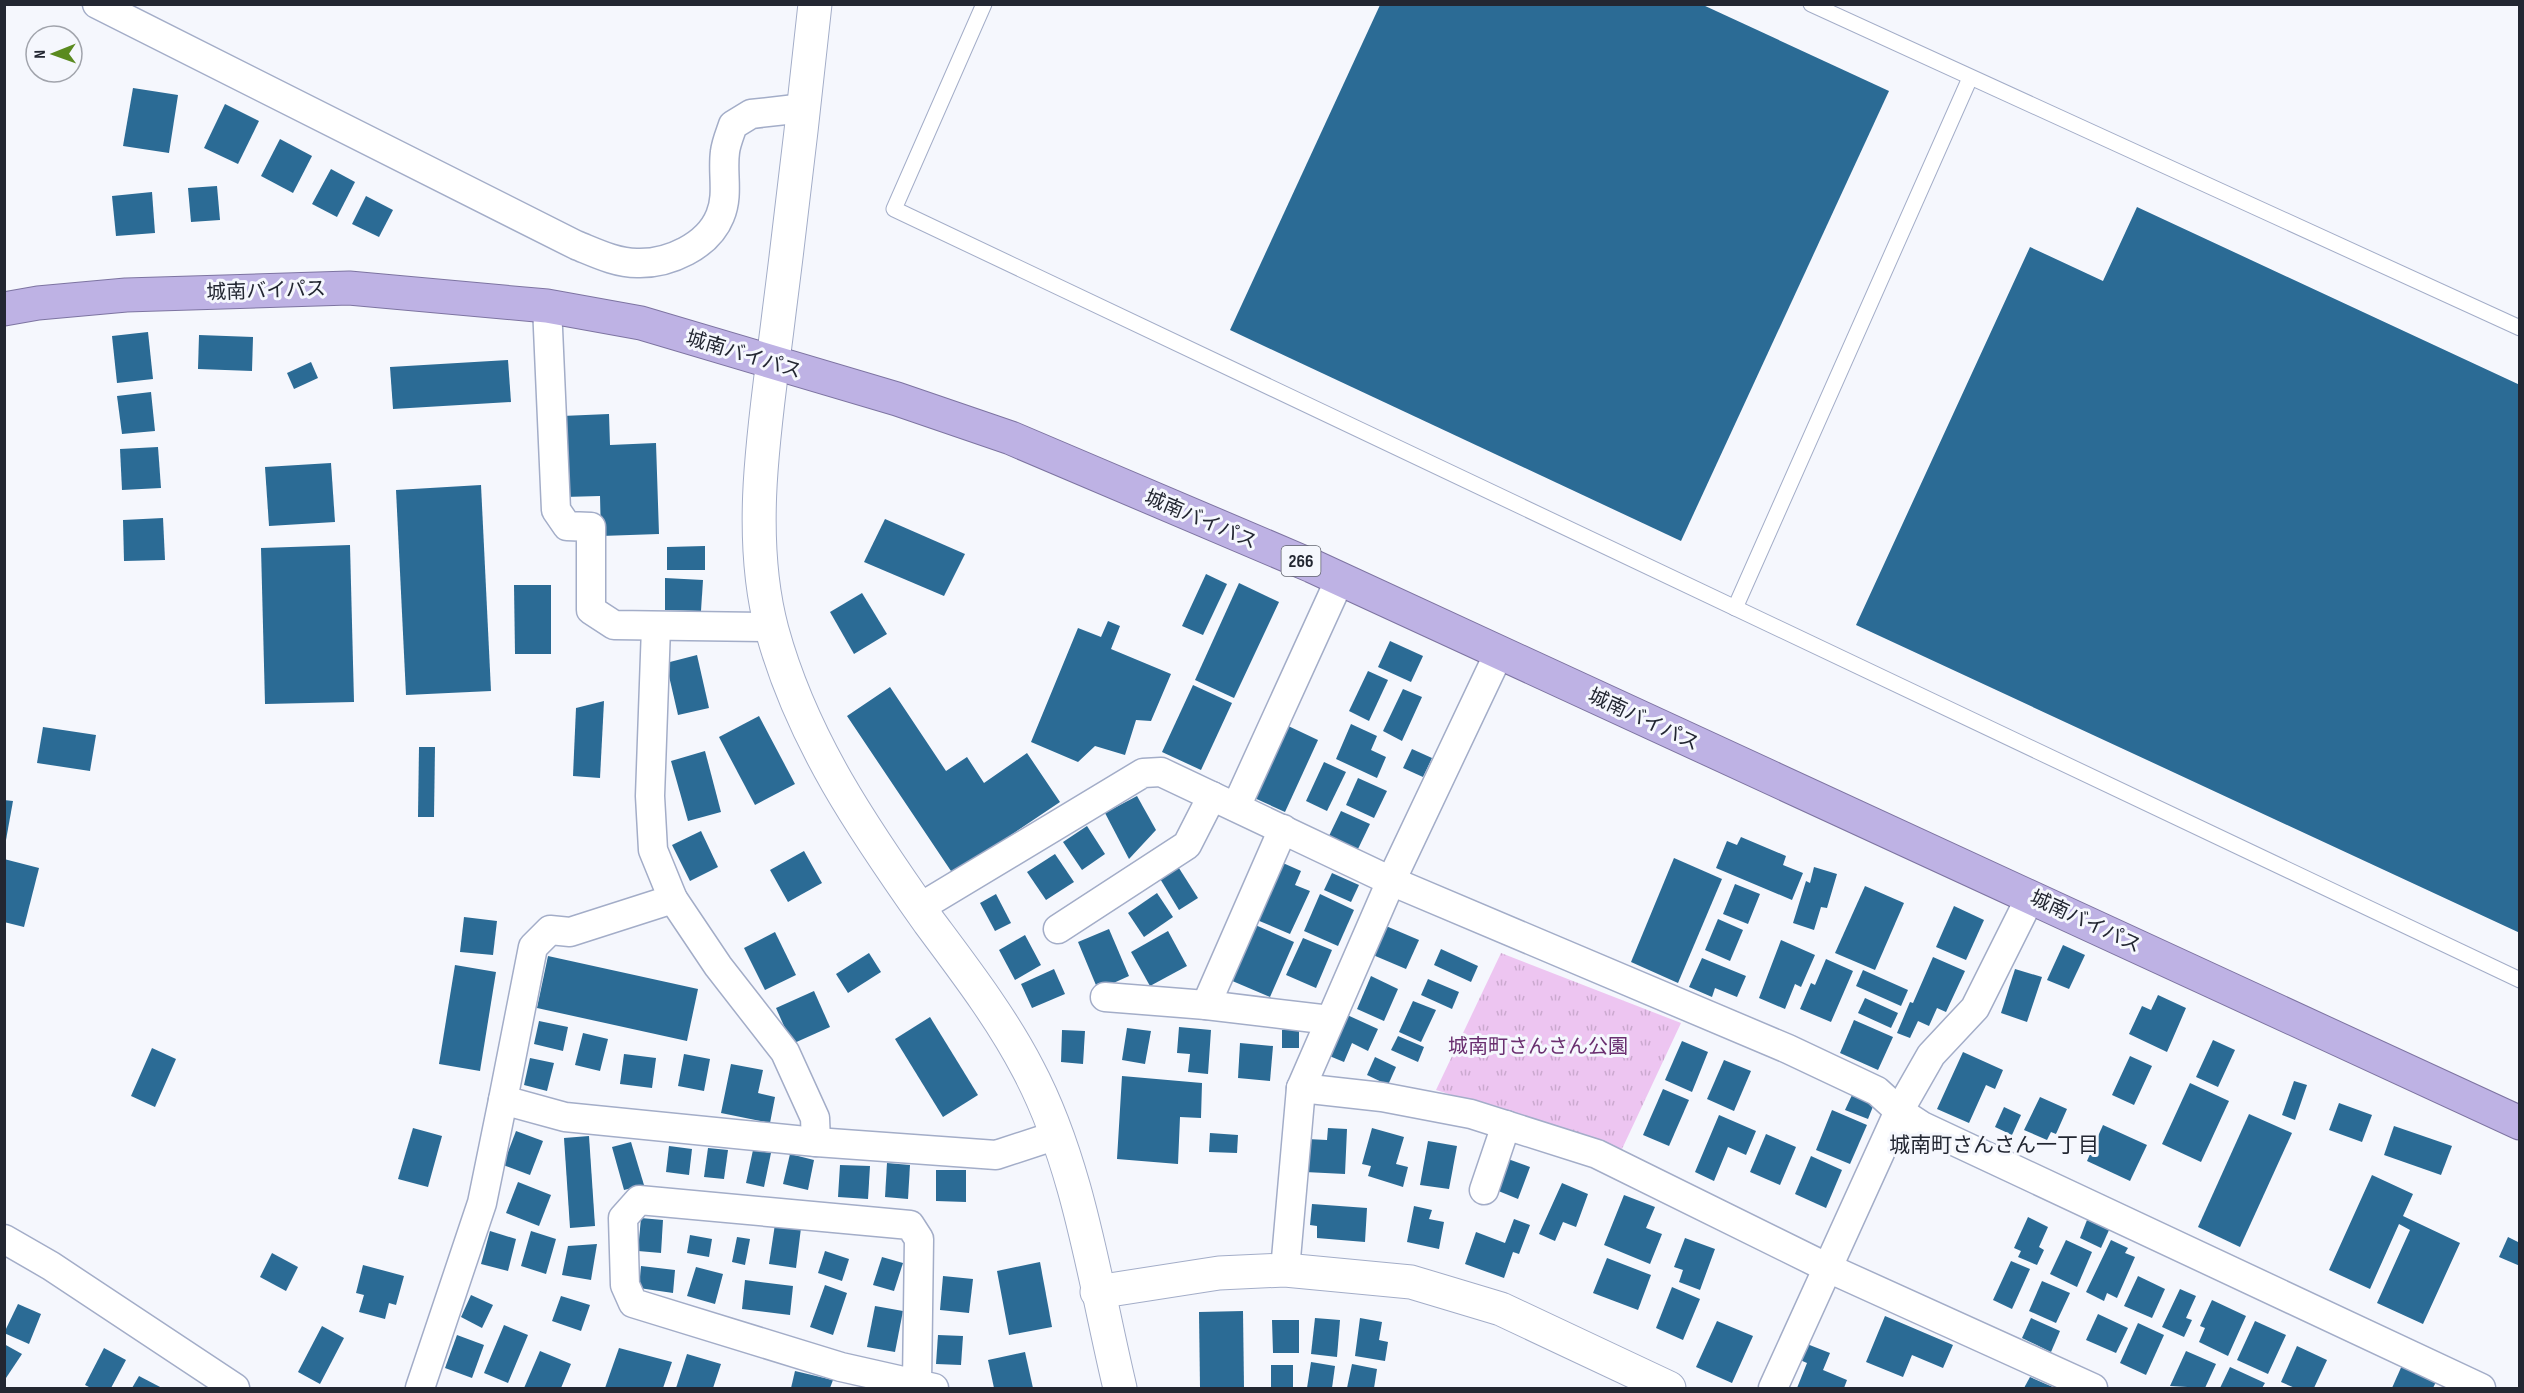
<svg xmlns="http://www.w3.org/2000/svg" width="2524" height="1393" viewBox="0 0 2524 1393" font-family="'Sofia Sans Condensed','Noto Sans JP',sans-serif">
<defs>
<pattern id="grass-tufts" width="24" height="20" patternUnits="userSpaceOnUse" patternTransform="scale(1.5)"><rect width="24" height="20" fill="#edc5f1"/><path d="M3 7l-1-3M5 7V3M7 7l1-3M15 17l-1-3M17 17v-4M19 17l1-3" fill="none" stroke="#cba9cf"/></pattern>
</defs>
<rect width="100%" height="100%" fill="#f5f7fd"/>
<!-- grass -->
<path fill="url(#grass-tufts)" d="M1501,953l180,70 -59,126 -186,-59z"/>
<!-- building -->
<g fill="#2b6b95">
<path d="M1380,5h323l186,86 -208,450 -451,-211z"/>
<path d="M133,88l45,7 -9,58 -46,-7z"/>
<path d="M225,104l34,17 -21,43 -34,-16z"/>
<path d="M280,139l32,17 -19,37 -32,-17z"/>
<path d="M331,169l24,13 -18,35 -25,-13z"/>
<path d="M217,186l3,34 -29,2 -3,-34z"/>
<path d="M152,192l3,41 -39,3 -4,-40z"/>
<path d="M366,196l27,14 -14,27 -27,-13z"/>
<path d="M2137,207l383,178v548l-664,-308 174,-378 73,34z"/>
<path d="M148,332l5,47 -36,4 -5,-47z"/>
<path d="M199,335l54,2 -1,34 -54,-2z"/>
<path d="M508,360l3,42 -118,7 -3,-42z"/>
<path d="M311,362l7,16 -24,11 -7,-16z"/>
<path d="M151,392l4,39 -33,3 -5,-38z"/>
<path d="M609,414l1,31 46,-2 3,91 -58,2 -1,-40 -36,1 -2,-81z"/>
<path d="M158,447l3,41 -39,2 -2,-41z"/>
<path d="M331,463l4,59 -66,4 -4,-59z"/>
<path d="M481,485l10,206 -85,4 -10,-205z"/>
<path d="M163,518l2,42 -41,1 -1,-41z"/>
<path d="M885,519l80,35 -21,42 -80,-34z"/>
<path d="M350,545l4,157 -89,2 -4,-156z"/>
<path d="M705,546v24h-38v-23z"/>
<path d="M1206,574l21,10 -24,51 -21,-9z"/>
<path d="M665,578l38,2 -2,31 -36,-1z"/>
<path d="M1239,583l40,19 -45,96 -39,-18z"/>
<path d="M514,585h37v69h-36z"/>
<path d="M862,593l25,41 -33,20 -24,-42z"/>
<path d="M1108,621l12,5 -9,23 60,25 -20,47 -15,-1 -11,35 -30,-9 -17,16 -47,-20 47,-114 23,9z"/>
<path d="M1390,641l33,15 -12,26 -33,-15z"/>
<path d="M697,655l12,53 -31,7 -12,-52z"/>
<path d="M1368,671l20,9 -19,41 -20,-10z"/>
<path d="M1193,685l39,18 -31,67 -39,-18z"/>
<path d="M890,687l56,84 21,-14 17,26 43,-30 33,49 -107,72 -106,-158z"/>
<path d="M1403,689l19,8 -20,44 -19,-10z"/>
<path d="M604,701l-4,77 -27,-2 3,-68z"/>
<path d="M759,716l36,68 -40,21 -36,-68z"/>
<path d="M1284,724l34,16 -33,72 -35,-16z"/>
<path d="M1351,724l26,12 -6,14 15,7 -9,21 -41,-19z"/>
<path d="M43,727l53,8 -6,36 -53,-8z"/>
<path d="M419,747h16l-1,70h-16z"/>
<path d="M1412,749l20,9 -9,19 -20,-9z"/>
<path d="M705,751l16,61 -33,9 -17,-60z"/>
<path d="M1324,762l22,10 -19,39 -21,-10z"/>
<path d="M1358,778l29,13 -13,27 -28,-13z"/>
<path d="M1137,796l19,34 -27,29 -24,-46z"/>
<path d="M4,800l9,1 -7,39 -2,-1z"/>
<path d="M1341,811l29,13 -13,27 -29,-13z"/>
<path d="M1087,826l18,28 -23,16 -19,-28z"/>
<path d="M701,831l17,36 -28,14 -18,-36z"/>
<path d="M1741,837l45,19 -3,9 20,8 -11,27 -76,-32 11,-27 10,4z"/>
<path d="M804,851l18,32 -34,19 -18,-32z"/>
<path d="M1055,854l19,28 -28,18 -19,-28z"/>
<path d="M1674,858l48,21 -44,104 -47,-21z"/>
<path d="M4,859l35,9 -15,59 -20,-5z"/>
<path d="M1283,863l18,8 -6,14 15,6 -20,43 -33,-14z"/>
<path d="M1177,865l21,33 -19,12 -20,-33z"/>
<path d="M1814,867l23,7 -10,34 -6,-1 -7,23 -21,-7 13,-42 4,2z"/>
<path d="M1332,873l27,12 -8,17 -27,-12z"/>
<path d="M1735,884l25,10 -12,30 -25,-10z"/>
<path d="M1865,886l39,17 -29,67 -40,-17z"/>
<path d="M1157,893l16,24 -29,20 -16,-24z"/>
<path d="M996,894l15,29 -16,8 -15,-28z"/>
<path d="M1320,894l34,16 -16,36 -34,-15z"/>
<path d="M1954,906l30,14 -18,40 -30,-13z"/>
<path d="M464,917l33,4 -4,34 -33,-3z"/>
<path d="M1718,919l25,11 -13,31 -25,-11z"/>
<path d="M1253,924l41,18 -24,55 -40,-17z"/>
<path d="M1386,926l33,14 -13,29 -33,-14z"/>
<path d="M1109,929l20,47 -31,14 -20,-48z"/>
<path d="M1168,931l19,35 -37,20 -19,-34z"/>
<path d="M775,932l21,43 -31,15 -21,-42z"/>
<path d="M1025,935l16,30 -26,15 -16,-30z"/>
<path d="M1303,938l29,12 -16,38 -30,-13z"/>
<path d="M1781,940l34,15 -14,32 -6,-3 -10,25 -26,-11z"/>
<path d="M2063,945l22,10 -16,34 -22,-9z"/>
<path d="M1441,949l37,17 -7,16 -37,-17z"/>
<path d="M869,953l12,19 -33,21 -12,-19z"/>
<path d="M548,956l150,33 -11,52 -150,-33z"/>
<path d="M1933,957l32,14 -19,41 -9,-4 -8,18 -11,-5 -8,17 -13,-5 13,-31 3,1z"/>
<path d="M1702,958l44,18 -9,21 -22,-9 -3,9 -23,-10z"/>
<path d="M1826,959l27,12 -22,51 -31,-13 11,-26 4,2z"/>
<path d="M455,965l41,7 -16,99 -41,-7z"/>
<path d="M1054,969l11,25 -33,14 -11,-24z"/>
<path d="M2015,969l27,8 -15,45 -26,-9z"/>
<path d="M1863,970l45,20 -7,16 -45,-20z"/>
<path d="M1371,976l27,13 -14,32 -27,-12z"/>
<path d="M1428,979l31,13 -7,17 -31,-14z"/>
<path d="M814,991l16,36 -38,17 -16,-36z"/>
<path d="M2158,995l28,13 -19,44 -38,-18 13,-28 9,4z"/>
<path d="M1865,998l33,15 -7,15 -33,-15z"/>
<path d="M1413,1001l23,9 -15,32 -22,-10z"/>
<path d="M1345,1014l33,15 -10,22 -16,-8 -8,19 -17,-7z"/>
<path d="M930,1017l48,78 -35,22 -48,-78z"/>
<path d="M1854,1020l39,17 -15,33 -38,-17z"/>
<path d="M539,1021l29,6 -5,24 -29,-7z"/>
<path d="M1179,1027l32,3 -3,44 -20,-2 2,-18 -13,-1z"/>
<path d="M1127,1028l24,3 -6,33 -23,-4z"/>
<path d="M1299,1029v19h-17v-18z"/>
<path d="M1062,1030l23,1 -2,33 -22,-2z"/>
<path d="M583,1033l25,6 -8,32 -25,-6z"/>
<path d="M1398,1036l26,11 -6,15 -27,-12z"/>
<path d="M2213,1040l22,10 -17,37 -22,-10z"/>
<path d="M1682,1041l26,11 -16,40 -27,-12z"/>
<path d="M1240,1043l33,3 -3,35 -32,-3z"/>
<path d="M152,1048l24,11 -21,48 -24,-11z"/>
<path d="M1963,1052l40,18 -8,19 -9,-4 -17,38 -32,-14z"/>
<path d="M624,1054l32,4 -4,30 -32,-4z"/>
<path d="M684,1054l26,5 -6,32 -26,-5z"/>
<path d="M2130,1056l22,10 -18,39 -22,-10z"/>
<path d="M1375,1057l21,10 -8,18 -21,-10z"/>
<path d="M530,1058l24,5 -7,28 -23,-6z"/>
<path d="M1724,1060l27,11 -17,40 -27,-12z"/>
<path d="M731,1064l32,6 -5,23 17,4 -5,26 -49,-10z"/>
<path d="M1122,1076l80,7 -1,35 -21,-1 -2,47 -61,-5z"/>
<path d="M2294,1081l13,4 -12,35 -13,-5z"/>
<path d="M2190,1083l39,18 -28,61 -39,-18z"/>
<path d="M1663,1089l26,11 -20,46 -26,-11z"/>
<path d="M1852,1095l22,9 -6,15 -23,-9z"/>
<path d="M2040,1097l27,12 -11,25 -5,-2 -4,8 -23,-10z"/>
<path d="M2339,1103l33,12 -10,27 -33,-12z"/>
<path d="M2004,1107l17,8 -9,20 -17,-8z"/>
<path d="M1832,1110l35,15 -17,39 -34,-14z"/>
<path d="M2249,1114l43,19 -52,114 -42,-20z"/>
<path d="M1719,1115l37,16 -10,24 -18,-8 -14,34 -19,-9z"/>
<path d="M2103,1125l44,20 -17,36 -43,-20z"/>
<path d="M2394,1126l58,20 -11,29 -57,-20z"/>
<path d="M413,1128l29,8 -14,51 -30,-8z"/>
<path d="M1328,1128l19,1 -2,45 -40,-2 2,-33 20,1z"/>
<path d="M1372,1128l32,9 -8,27 12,3 -5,20 -35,-11 3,-10 -9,-2z"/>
<path d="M516,1131l27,10 -13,34 -27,-10z"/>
<path d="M1210,1133l28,2 -1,18 -28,-1z"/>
<path d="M1766,1134l30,13 -16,38 -30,-13z"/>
<path d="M589,1136l6,90 -25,2 -6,-90z"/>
<path d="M1428,1141l29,5 -8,43 -29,-4z"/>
<path d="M631,1142l13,43 -20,5 -12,-43z"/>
<path d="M669,1146l23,3 -3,26 -23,-3z"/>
<path d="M708,1148l20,2 -4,29 -20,-2z"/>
<path d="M753,1150l18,3 -7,34 -18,-4z"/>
<path d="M790,1154l24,6 -6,30 -25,-6z"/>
<path d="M1811,1156l31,14 -16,38 -31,-14z"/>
<path d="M1508,1159l22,8 -12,32 -22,-9z"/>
<path d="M887,1163l23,2 -2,34 -23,-2z"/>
<path d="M840,1165l30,1 -2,33 -30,-2z"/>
<path d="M936,1170h30v32l-30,-1z"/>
<path d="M2372,1175l41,19 -10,22 57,27 -37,81 -46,-21 33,-73 -11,-6 -29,65 -41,-19z"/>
<path d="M518,1182l33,13 -12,31 -33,-13z"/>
<path d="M1562,1183l26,11 -12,33 -13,-5 -8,19 -16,-7z"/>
<path d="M1624,1195l31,12 -9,21 16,6 -12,30 -46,-19z"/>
<path d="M1312,1204l55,4 -2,34 -48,-4v-12l-7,-1z"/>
<path d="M1414,1206l18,4 -3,9 15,3 -5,27 -32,-7z"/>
<path d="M2028,1217l20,10 -9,20 5,3 -7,15 -19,-8 3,-6 -7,-3z"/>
<path d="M641,1218l22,2 -2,33 -23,-2z"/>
<path d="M1514,1219l16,6 -11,29 -6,-2 -9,26 -39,-14 11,-32 29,11z"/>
<path d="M2087,1220l22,10 -8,18 -21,-10z"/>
<path d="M775,1224l26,4 -5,40 -27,-4z"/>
<path d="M490,1231l26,8 -8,32 -27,-7z"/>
<path d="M531,1231l25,8 -10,35 -25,-8z"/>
<path d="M690,1235l22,4 -3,18 -22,-4z"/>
<path d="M737,1237l13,2 -5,26 -13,-3z"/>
<path d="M2508,1237l12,6v23l-21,-9z"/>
<path d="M1685,1238l30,11 -15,41 -21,-8 4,-12 -9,-3z"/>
<path d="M2066,1240l26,12 -15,35 -27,-13z"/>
<path d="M2111,1240l17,8 -3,5 10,4 -18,41 -10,-5 -3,8 -18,-9z"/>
<path d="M597,1244l-6,36 -29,-5 6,-29z"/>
<path d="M825,1251l24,8 -7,22 -24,-8z"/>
<path d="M272,1253l26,14 -12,24 -26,-14z"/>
<path d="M882,1257l21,6 -9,28 -21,-6z"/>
<path d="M1607,1258l44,17 -13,35 -45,-17z"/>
<path d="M2011,1261l19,8 -18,40 -19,-9z"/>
<path d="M1040,1262l12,65 -43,8 -12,-64z"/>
<path d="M363,1265l41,11 -8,29 -7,-2 -4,16 -26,-7 5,-17 -8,-2z"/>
<path d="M641,1266l34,4 -2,23 -34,-5z"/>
<path d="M696,1267l27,7 -8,30 -28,-8z"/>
<path d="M943,1276l30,3 -4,34 -29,-3z"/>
<path d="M2138,1276l27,13 -13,29 -28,-12z"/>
<path d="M745,1280l48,6 -3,29 -48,-6z"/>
<path d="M2042,1281l28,12 -14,30 -27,-12z"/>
<path d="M825,1285l22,8 -14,42 -23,-8z"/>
<path d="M1672,1287l28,12 -17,41 -27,-12z"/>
<path d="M2180,1289l16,7 -10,22 6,2 -8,17 -22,-10z"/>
<path d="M471,1295l22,10 -11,23 -21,-11z"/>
<path d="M561,1296l29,9 -9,26 -29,-10z"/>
<path d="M2212,1300l34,16 -18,40 -29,-14 6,-14 -5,-2z"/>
<path d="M18,1304l23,10 -12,30 -25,-11z"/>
<path d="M875,1306l28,5 -8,41 -28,-5z"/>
<path d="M1243,1311l1,77h-44l-1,-76z"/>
<path d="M2098,1314l30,14 -12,25 -30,-13z"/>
<path d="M1885,1316l68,29 -10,23 -31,-13 -9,22 -37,-15z"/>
<path d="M1315,1318l25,2 -3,37 -26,-3z"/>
<path d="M1360,1318l22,4 -3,18 9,2 -3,19 -30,-5z"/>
<path d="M2031,1318l29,13 -9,21 -29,-14z"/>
<path d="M1272,1320h27v33h-26z"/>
<path d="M1717,1321l36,15 -21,47 -36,-16z"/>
<path d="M2255,1321l31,14 -18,39 -31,-14z"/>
<path d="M2138,1323l26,12 -18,40 -26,-12z"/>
<path d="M504,1325l24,10 -20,48 -24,-10z"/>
<path d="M322,1326l22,12 -24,46 -22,-12z"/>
<path d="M457,1335l27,10 -12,33 -27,-10z"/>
<path d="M938,1335l25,1 -2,29 -25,-1z"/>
<path d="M4,1344l18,10 -18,27z"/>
<path d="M1807,1344l23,9 -7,17 24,10 -3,8h-47l10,-25 -7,-3z"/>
<path d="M2297,1346l30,14 -13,28h-19l-14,-6z"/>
<path d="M104,1348l22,12 -15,28h-20l-6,-3z"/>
<path d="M619,1348l53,14 -9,26h-58z"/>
<path d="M540,1351l31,13 -10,24h-37z"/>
<path d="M2186,1351l30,13 -11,24 -35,-2z"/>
<path d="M1025,1352l8,36h-39l-6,-28z"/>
<path d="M687,1354l34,10 -8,24h-37z"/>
<path d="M1311,1362l24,4 -3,22h-25z"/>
<path d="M2403,1363l35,15 -5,10h-41z"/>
<path d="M1352,1364l25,5 -3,19h-27z"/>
<rect x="1271" y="1365" width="22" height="23"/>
<path d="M2230,1367l35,16 -3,5h-42z"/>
<path d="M795,1371l38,9 -3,8h-39z"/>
<path d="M139,1376l23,12h-30z"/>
<path d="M2030,1377l25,11h-31z"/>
</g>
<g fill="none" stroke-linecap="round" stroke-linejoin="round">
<defs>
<g id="service">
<path d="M984,4l-90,205 1626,771"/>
<path d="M1811,4l709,324"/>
<path d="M1735,608l235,-530"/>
</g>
<g id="minor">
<path d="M97,4l479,241c20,8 40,18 61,18 32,1 71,-17 83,-47 9,-21 2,-43 5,-64 1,-9 5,-18 8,-27l18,-11 53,-6"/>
<path d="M547,306l9,204 11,16 24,1v83l23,15 158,2"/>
<path d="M656,627l-6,169 3,54 20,49 45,67 67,86 30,66 1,24"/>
<path d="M1236,807l104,-228"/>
<path d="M673,899l-103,33 -20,-2 -17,17 -30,153 62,17 251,25 180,13 61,-20"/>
<path d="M919,908l224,-135 18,-1 230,109 397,168 89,42 22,20 23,15 559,262"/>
<path d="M1058,929l129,-84 25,-49"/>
<path d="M1105,997l101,8 124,15"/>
<path d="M1206,1005l77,-176"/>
<path d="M1301,1088l81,9 89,17 126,40 231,114 265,120"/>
<path d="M1484,1190l22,-65"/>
<path d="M4,1239l47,27 184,122"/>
<path d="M1285,1270l16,-182 90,-207 108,-228"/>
<path d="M917,1384l2,-145 -9,-14 -271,-25 -16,18 2,67 8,18 208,64 93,21"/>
<path d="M420,1388l62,-185 21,-103"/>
<path d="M1773,1388l126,-277 32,-56 44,-47 56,-112"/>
</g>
<g id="tertiary">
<path d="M815,4c-11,104 -23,207 -36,309 -12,101 -34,217 -7,317 30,110 92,200 157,292 35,47 72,95 99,147 51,96 67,215 92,319"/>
<path d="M1097,1292l122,-19 66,-3 126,12 90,27 168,79"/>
</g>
<path id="trunk" d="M4,309l34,-6 88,-8 223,-7 198,18 94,17 256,76 114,39 301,128 1208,557"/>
</defs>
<!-- service casing -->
<use href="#service" stroke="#a3adc8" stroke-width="17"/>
<!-- minor casing -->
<use href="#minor" stroke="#a3adc8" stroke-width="31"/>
<!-- tertiary casing -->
<use href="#tertiary" stroke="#a3adc8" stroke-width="35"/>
<!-- trunk casing -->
<use href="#trunk" stroke="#7d74a1" stroke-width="35"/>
<!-- service -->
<use href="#service" stroke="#fff" stroke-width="15"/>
<!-- minor -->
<use href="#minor" stroke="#fff" stroke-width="28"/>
<!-- tertiary -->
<use href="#tertiary" stroke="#fff" stroke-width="33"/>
<!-- trunk -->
<use href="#trunk" stroke="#beb2e4" stroke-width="33"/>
</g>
<g text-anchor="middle" stroke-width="6" stroke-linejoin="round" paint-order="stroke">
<!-- shield labels -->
<rect fill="#f5f7fd" stroke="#62656f" stroke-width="1.5" x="1281.5" y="546" width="39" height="30" rx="4.5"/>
<g font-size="18" font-weight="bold" fill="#232732">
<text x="1301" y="567">266</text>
</g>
<!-- street labels -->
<g font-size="20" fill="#232732" stroke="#f5f7fd">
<text transform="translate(266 290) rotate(-2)" y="7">城南バイパス</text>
<text transform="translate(744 354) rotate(17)" y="7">城南バイパス</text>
<text transform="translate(1201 519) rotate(23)" y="7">城南バイパス</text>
<text transform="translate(1644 719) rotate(25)" y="7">城南バイパス</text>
<text transform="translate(2086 921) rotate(25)" y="7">城南バイパス</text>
</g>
<!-- park labels -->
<g font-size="20" fill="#692e6f" stroke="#f5f7fd">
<text x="1538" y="1053">城南町さんさん公園</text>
</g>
<!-- neighbourhood labels -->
<g font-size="21" fill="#232732" stroke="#f5f7fd">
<text x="1994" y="1152">城南町さんさん一丁目</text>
</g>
</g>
<!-- border -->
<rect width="2524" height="1393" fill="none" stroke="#232732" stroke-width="12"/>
<!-- north arrow -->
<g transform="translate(54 54) rotate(269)"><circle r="28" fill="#f5f7fd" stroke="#a1a4ac" stroke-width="1.5"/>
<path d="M0-4.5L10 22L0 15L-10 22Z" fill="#5a8a1f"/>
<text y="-9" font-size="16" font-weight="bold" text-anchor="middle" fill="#232732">N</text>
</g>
</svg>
